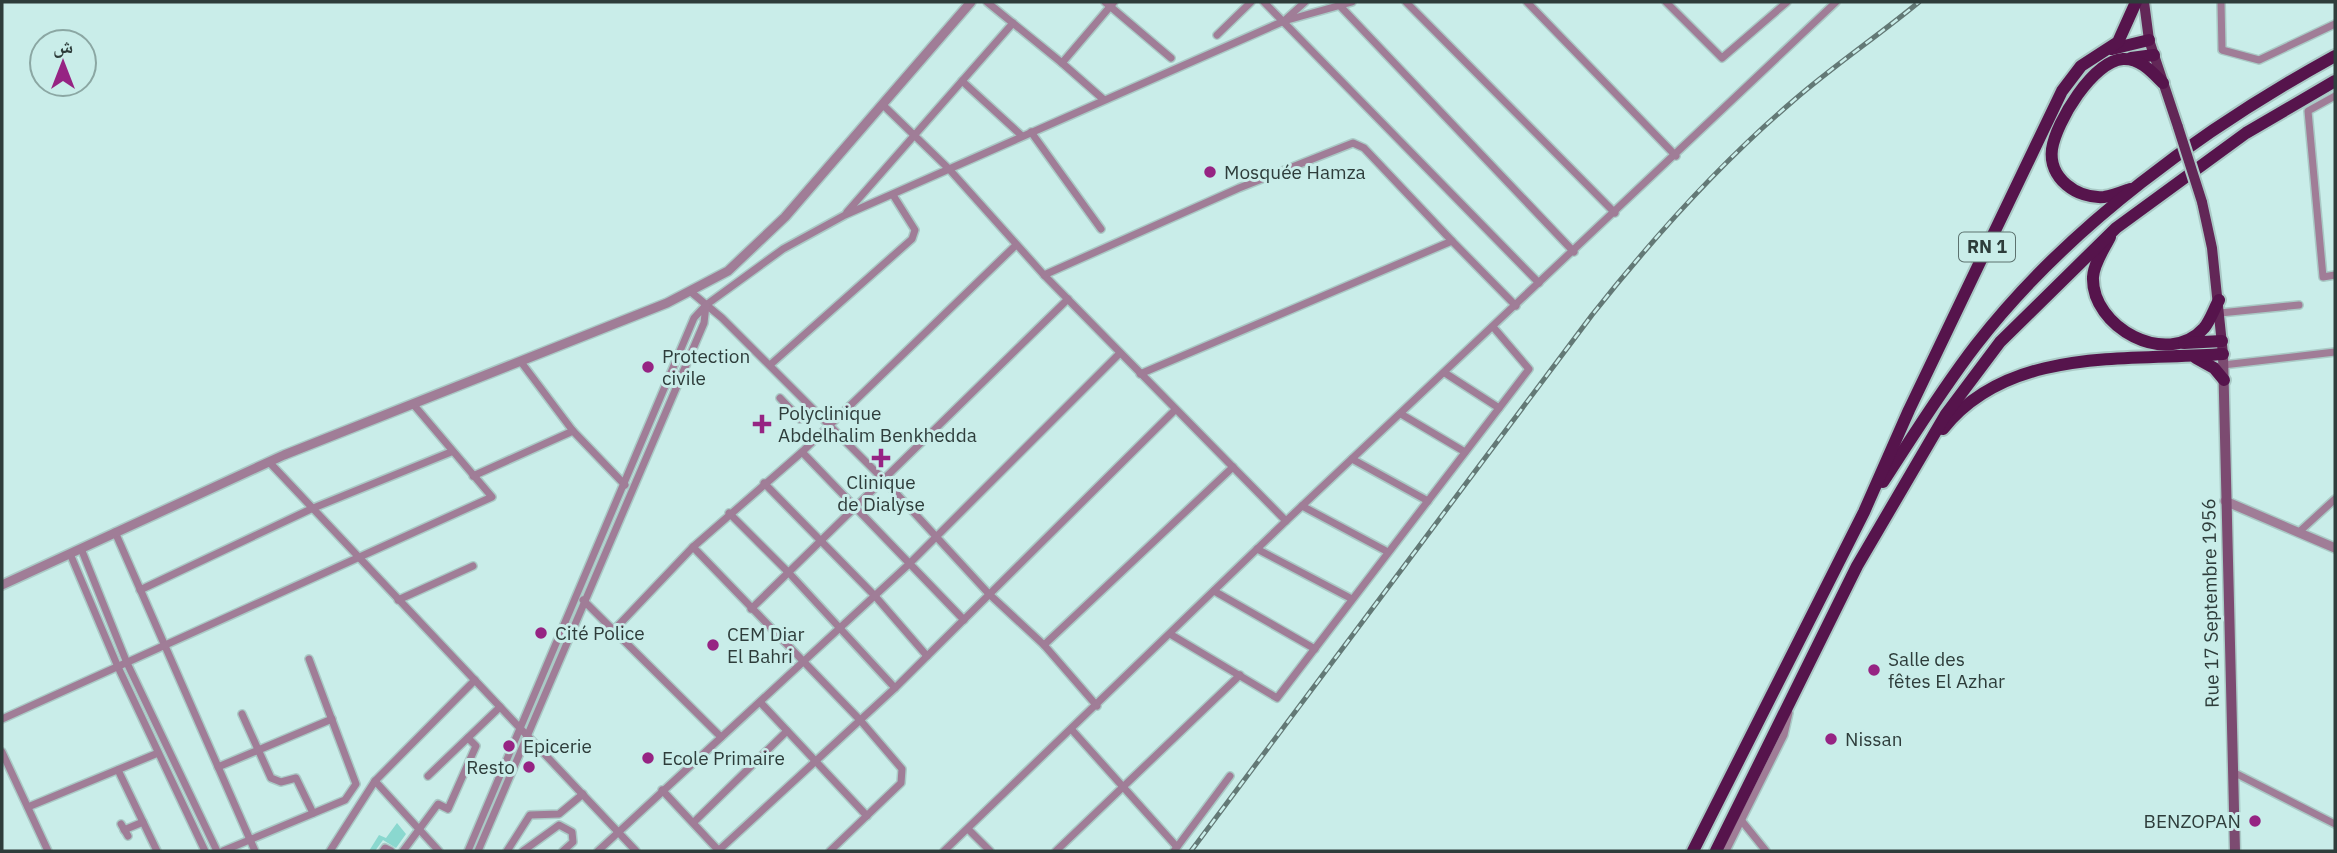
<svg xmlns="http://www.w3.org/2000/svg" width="2337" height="853" viewBox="0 0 2337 853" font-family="'IBM Plex Sans','Noto Naskh Arabic',sans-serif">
<rect width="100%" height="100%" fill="#c9ede9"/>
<!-- green -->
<path fill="#8ad8cf" d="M397,823l9,11 -10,14 -13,-8 -8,11h-6l10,-16 7,3z"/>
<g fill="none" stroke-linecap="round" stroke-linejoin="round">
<defs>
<g id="minor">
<path d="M987,2l75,61 52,-61"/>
<path d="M1105,2l66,56"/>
<path d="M1264,2l275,281"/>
<path d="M1406,2l209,211"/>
<path d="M1527,2l149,154"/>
<path d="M1666,2l56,56 65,-56"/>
<path d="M2221,2l1,48 37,10 76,-36"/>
<path d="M1341,7l233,245"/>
<path d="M1285,20l20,-18"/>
<path d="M1217,35l34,-33"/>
<path d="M1062,63l41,36"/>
<path d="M962,81l60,55"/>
<path d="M2335,96l-27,15 15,166 12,-2"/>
<path d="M884,106l65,63 95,106 242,246"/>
<path d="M1031,132l70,97"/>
<path d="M847,212l166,-189"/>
<path d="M1452,241l64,65"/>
<path d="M1044,275l195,-87 114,-45 11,5 88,93 -312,133"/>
<path d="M691,292l31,26 161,161 106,115 55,51 53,61"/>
<path d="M706,305l77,-56 62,-34 439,-194 68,-19"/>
<path d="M2220,313l79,-8"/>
<path d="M521,362l52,69 52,54"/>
<path d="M770,365l142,-126 3,-9 -22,-35"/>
<path d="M2223,365l112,-13"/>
<path d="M1445,373l54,35"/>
<path d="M780,398l20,21 11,-11"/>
<path d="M1401,414l64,38"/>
<path d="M802,452l162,168"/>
<path d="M1352,459l76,42"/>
<path d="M270,463l366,388"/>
<path d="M473,476l100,-45"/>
<path d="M764,483l111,113 52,60"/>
<path d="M1302,506l86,46"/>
<path d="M729,513l60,60 106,115"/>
<path d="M115,532l140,319"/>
<path d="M2299,532l36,-33"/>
<path d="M1257,549l95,50"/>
<path d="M82,551l45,112 90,188"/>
<path d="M71,556l47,111 87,184"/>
<path d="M140,590l171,-81 140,-57"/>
<path d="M1214,591l101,58"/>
<path d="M398,600l75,-34"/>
<path d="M583,600l138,137"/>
<path d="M751,609l317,-310"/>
<path d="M613,631l80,-84"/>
<path d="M1170,634l107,64 252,-329 -35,-41"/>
<path d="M1044,645l189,-178"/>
<path d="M760,702l107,114"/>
<path d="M242,714l29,64 10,4 15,-4 17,35"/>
<path d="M2,719l490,-222 -79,-93"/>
<path d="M1072,730l105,117"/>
<path d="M2,752l46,99"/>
<path d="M218,767l114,-48"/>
<path d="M118,770l39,81"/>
<path d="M2233,772l102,52"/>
<path d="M428,776l72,-69"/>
<path d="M375,781l100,-101"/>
<path d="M662,790l57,61"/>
<path d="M28,807l130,-54"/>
<path d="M1741,820l25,31"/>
<path d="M694,822l93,-91"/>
<path d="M121,824l7,12"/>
<path d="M968,829l22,22"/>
<path d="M124,830l19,-8"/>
<path d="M223,851l122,-51 11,-16 -47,-125"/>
<path d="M330,851l45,-70 64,70"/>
<path d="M383,851l2,-3 6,3"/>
<path d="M403,851l35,-47 10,5 28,-63 -8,-8"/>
<path d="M468,851l226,-533 12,-13 -2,18 -226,528"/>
<path d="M507,851l23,-36 29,-1 24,-20"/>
<path d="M523,851l36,-26 13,7 1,10 -10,9"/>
<path d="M598,851l310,-286 212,-212"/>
<path d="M718,851l177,-163 280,-278"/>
<path d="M830,851l71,-68 1,-14 -42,-49 -167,-173 109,-95 214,-207"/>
<path d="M944,851l342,-330 550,-519"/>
<path d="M1056,851l184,-176"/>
<path d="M1174,851l56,-75"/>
<path d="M1726,851l58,-116 5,-22"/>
</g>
<g id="tertiary">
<path d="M2225,501l110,47"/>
<path d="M2,585l282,-130 383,-152 61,-32 57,-54 186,-215"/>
</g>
<path id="secondary" d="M2223,354l12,497"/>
<g id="primary">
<path d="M2144,2l5,38 29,87"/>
<path d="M2202,202l10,46 11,106"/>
</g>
<g id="trunk">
<path d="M2112,49l37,-9"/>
<path d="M2131,58l23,-3"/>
<path d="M2130,189c-8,3 -18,7 -26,8 -27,2 -56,-19 -52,-48 4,-27 41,-88 71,-90 17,-1 29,13 40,24"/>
<path d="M2110,237c-6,12 -16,26 -17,40 -2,50 74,92 111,51 6,-7 10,-19 15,-28"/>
<path d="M2184,343l38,-2"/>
<path d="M2196,358l18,10 10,12"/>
<path d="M1943,429c66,-83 185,-68 280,-75"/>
<path d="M1883,482c30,-46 59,-93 93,-137 92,-119 228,-217 359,-289"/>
<path d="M1693,851l171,-339 45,-102 153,-319 19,-25 37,-24 18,-40"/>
<path d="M1716,851l141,-285 89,-152 54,-72 116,-114 130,-95 89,-52"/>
</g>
</defs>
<!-- minor casing -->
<use href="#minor" stroke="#aacac6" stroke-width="10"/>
<!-- tertiary casing -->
<use href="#tertiary" stroke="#aacac6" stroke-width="12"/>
<!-- secondary casing -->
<use href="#secondary" stroke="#aacac6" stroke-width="13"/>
<!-- primary casing -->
<use href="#primary" stroke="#aacac6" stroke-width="14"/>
<!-- trunk casing -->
<use href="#trunk" stroke="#aacac6" stroke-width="16"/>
<!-- minor -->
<use href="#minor" stroke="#a07d97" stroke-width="7"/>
<!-- tertiary -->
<use href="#tertiary" stroke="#a07d97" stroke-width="9"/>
<!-- secondary -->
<use href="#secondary" stroke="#7c4b71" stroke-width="10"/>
<!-- primary -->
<use href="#primary" stroke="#622757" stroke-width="10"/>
<!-- trunk -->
<use href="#trunk" stroke="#56144c" stroke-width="12"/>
<defs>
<path id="rail" d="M1191,851l401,-536c61,-77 126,-150 201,-214 40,-35 85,-65 126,-99"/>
</defs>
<!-- rail casing -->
<use href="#rail" stroke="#637976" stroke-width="5"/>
<!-- rail -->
<use href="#rail" stroke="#c9ede9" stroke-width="2.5" stroke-dasharray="8" stroke-linecap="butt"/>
<defs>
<path id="primary-bridge" d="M2178,127l24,75"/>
</defs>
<!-- primary-bridge casing -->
<use href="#primary-bridge" stroke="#aacac6" stroke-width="14" stroke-linecap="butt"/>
<!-- primary-bridge -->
<use href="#primary-bridge" stroke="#622757" stroke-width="10"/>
</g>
<!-- markers -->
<g fill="#962483" stroke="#c9ede9" stroke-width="2.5">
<circle cx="1210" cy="172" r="7"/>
<circle cx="648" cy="367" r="7"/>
<path d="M758.5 413.5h7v7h7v7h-7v7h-7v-7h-7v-7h7z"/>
<path d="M877.5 447.5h7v7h7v7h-7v7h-7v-7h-7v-7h7z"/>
<circle cx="541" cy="633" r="7"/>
<circle cx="713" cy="645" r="7"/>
<circle cx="1874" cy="670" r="7"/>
<circle cx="1831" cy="739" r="7"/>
<circle cx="509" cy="746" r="7"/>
<circle cx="648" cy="758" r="7"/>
<circle cx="529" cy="767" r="7"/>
<circle cx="2255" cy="821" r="7"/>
</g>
<g text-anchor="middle" stroke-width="6" stroke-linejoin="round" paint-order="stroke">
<!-- shield labels -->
<rect fill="#c9ede9" stroke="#5c726f" stroke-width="2" x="1959" y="232.5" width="56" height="29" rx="5"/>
<g font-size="18" font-weight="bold" fill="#2e3d3b">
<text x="1987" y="253">RN 1</text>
</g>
<!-- poi labels -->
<g font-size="19" fill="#2e3d3b" stroke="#c9ede9" text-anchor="start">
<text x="1224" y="179">Mosquée Hamza</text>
<text x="662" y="363">Protection<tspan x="662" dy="22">civile</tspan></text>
<text x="778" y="420">Polyclinique<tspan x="778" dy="22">Abdelhalim Benkhedda</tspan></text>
<text x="881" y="489" text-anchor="middle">Clinique<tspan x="881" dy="22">de Dialyse</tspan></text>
<text x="555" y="640">Cité Police</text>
<text x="727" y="641">CEM Diar<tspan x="727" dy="22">El Bahri</tspan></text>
<text x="1888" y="666">Salle des<tspan x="1888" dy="22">fêtes El Azhar</tspan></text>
<text x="1845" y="746">Nissan</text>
<text x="523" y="753">Epicerie</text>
<text x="662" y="765">Ecole Primaire</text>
<text x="515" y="774" text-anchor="end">Resto</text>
<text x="2241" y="828" text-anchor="end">BENZOPAN</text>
</g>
<!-- street labels -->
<g font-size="19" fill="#2e3d3b" stroke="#c9ede9">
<text transform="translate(2210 603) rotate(-91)" y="7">Rue 17 Septembre 1956</text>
</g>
</g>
<!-- border -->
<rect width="2337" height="853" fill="none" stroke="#2e3d3b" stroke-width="7"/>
<!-- north arrow -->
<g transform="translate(63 63)"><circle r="33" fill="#c9ede9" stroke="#8ba7a3" stroke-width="2"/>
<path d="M0-5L12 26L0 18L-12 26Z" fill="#962483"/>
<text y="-10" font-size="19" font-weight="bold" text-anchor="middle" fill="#2e3d3b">ش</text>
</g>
</svg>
